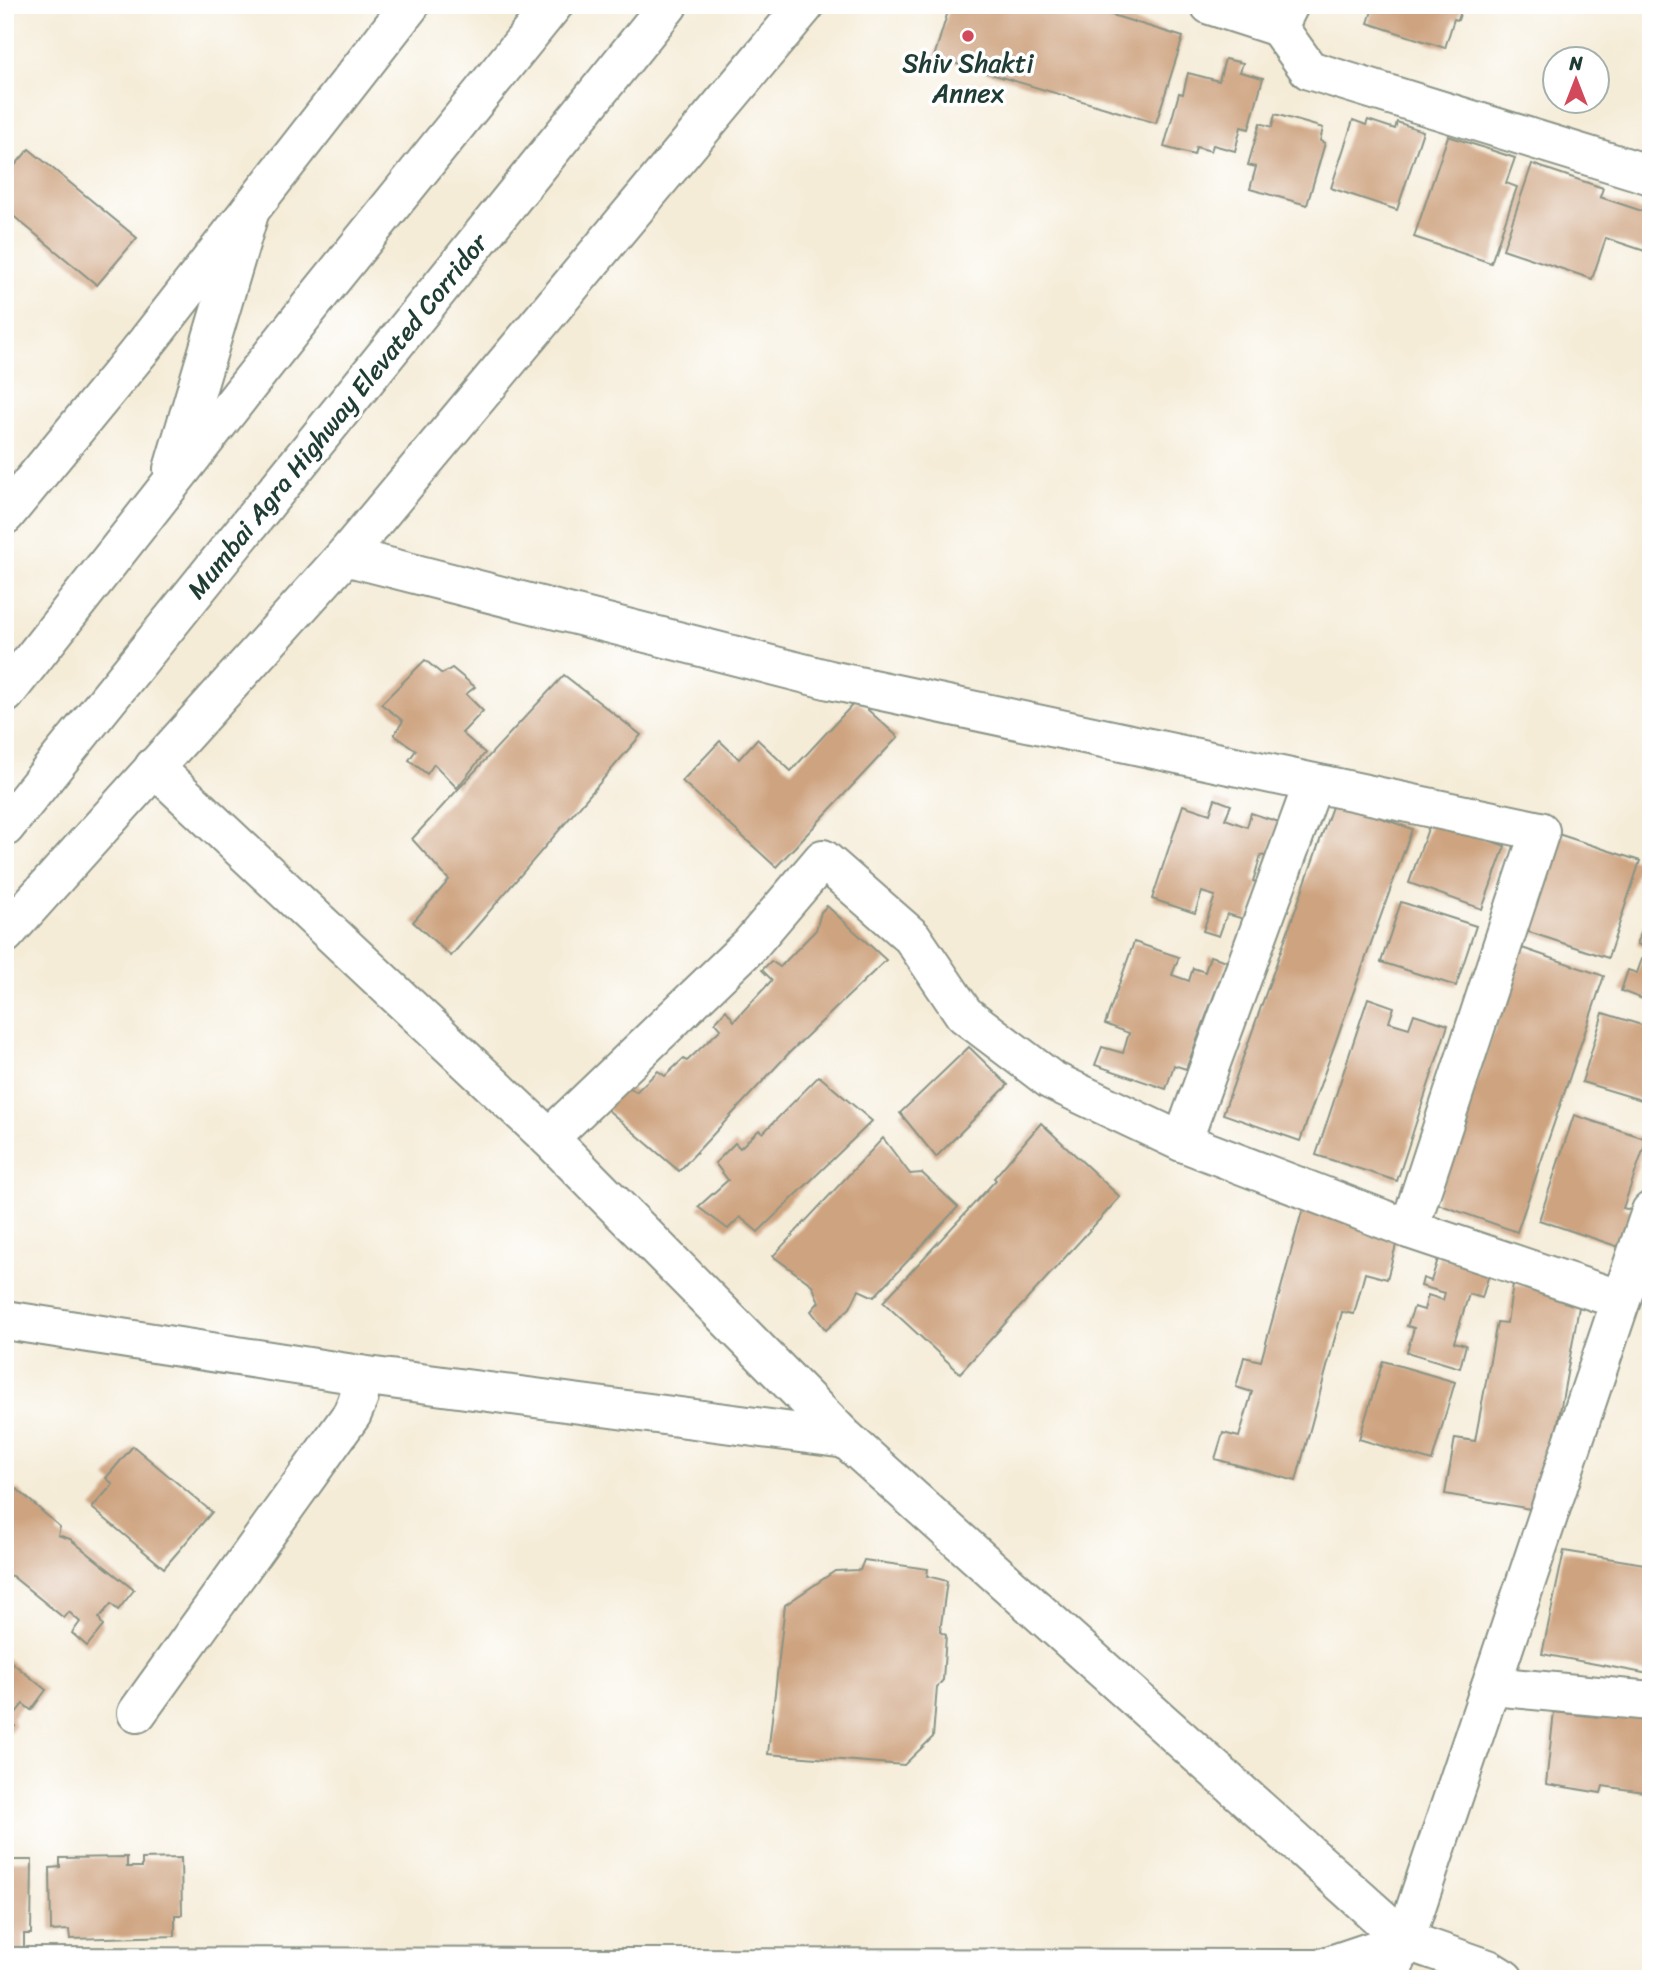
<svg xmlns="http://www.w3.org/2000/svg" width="1656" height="1984" viewBox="0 0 1656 1984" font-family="Sriracha,sans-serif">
<rect width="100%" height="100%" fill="#fff"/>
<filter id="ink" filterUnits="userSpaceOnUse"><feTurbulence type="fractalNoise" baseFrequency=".0143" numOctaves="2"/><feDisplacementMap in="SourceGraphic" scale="14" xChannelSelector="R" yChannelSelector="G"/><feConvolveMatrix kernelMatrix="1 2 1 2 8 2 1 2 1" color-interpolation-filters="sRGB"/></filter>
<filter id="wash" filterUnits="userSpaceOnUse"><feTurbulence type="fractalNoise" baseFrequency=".00686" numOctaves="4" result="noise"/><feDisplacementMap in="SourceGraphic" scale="28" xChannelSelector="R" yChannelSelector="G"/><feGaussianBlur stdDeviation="1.57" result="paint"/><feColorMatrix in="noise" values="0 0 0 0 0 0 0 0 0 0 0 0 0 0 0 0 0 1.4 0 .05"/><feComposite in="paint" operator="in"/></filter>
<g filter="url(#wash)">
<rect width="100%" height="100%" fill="#f5ecd8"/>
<g id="blocks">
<!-- building -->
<g fill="#cea37f">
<path d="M950,5h130l103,32 -27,86 -222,-66z"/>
<path d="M1374,5h89l-5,15 -4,-1 -9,29 -77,-25z"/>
<path d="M1225,59l18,4 -3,9 23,6 -14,51 -8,-2 -6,24 -22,-6 -2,6 -15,-4 -2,8 -30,-8 15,-54 4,1 5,-21 31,8z"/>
<path d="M1275,114l48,14 -3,13 5,2 -18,62 -57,-16 6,-22 -8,-2 12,-42 12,4z"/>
<path d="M1353,120l13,5 2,-5 27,9 2,-7 26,9 -26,79 -66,-22z"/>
<path d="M1448,136l67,22 -9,25 11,4 -26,76 -77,-26z"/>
<path d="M29,149l108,89 -40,47 -92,-76v-17l6,-7 -6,-8z"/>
<path d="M1532,164l71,24 -3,9 51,17v39l-45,-15 -14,41 -89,-30z"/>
<path d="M425,660l17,14 10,-6 23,19 -9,7 17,17 -21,22 23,20 -28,35 -23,-24 -7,10 -18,-14 7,-10 -22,-15 9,-14 -22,-17z"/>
<path d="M564,675l77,60 -190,221 -38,-34 36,-42 -37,-41z"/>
<path d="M857,700l41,37 -122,130 -94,-86 38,-40 19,18 18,-20 34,32z"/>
<path d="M1215,799l16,6 -6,14 22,8 4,-14 28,9 -11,35 -7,-2 -8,26 6,2 -12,37 -20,-6 -8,22 -16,-5 12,-35 -13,-4 -7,21 -43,-14 31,-94 27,9z"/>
<path d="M1334,801l78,28 -112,312 -77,-27z"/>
<path d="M1431,820l74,26 -23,63 -73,-26z"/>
<path d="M1558,834l82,27 -32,97 -82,-27z"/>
<path d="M1401,902l75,24 -20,60 -75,-24z"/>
<path d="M827,906l59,54 -97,93 -110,118 -77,-66 20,-23 14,10 22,-21 7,5 18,-17 4,2 34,-32 -6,-7 11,-12 8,11 38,-41 -10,-10 9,-9 9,6 36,-37 5,-18z"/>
<path d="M1648,914l3,1v34l-14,-5z"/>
<path d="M1134,942l45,15 -7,18 17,6 4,-13 12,4 5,-16 17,5 -41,108 -12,-4 -8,24 -71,-24 7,-18 21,6 6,-20 -24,-9z"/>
<path d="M1522,948l82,28 -87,256 -82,-29z"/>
<path d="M1642,959l9,3v40l-30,-11 7,-21 9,3z"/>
<path d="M1368,998l26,9 -5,15 20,6 5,-14 34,11 -51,156 -81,-26z"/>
<path d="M1603,1013l48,15v75l-69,-21z"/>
<path d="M969,1047l39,38 -72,72 -36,-44z"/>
<path d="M819,1076l53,45 -114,111 -18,-15 -12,12 -30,-22 30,-27 -13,-17 20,-20 5,5 19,-18 4,3z"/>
<path d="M1574,1115l73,24 -24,69 12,3 -13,37 -83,-28z"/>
<path d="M1041,1123l79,74 -160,176 -77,-71 113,-122 -2,-2z"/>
<path d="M883,1138l27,36 12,-1 36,34 -84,90 -15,-7 -9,18 -24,22 -15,-19 8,-9 -7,-17 -39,-29z"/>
<path d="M1303,1208l96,26 -12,45 -22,-6 -11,41 -12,-2 -46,169 -81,-22 8,-26 16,4 13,-45 -16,-5 8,-30 17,4z"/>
<path d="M1439,1256l51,15 -8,27 -13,-4 -15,48 12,3 -6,23 -53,-16 7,-24 -7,-2 7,-19 10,3 4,-15 15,5 2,-7 -24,-7 2,-8 8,3z"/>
<path d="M1513,1284l68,12 -39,215 -97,-17 10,-56 20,3 22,-119 10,1z"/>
<path d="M1383,1361l72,21 -23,79 -73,-22z"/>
<path d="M133,1446l79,66 -48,56 -72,-60 21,-24 -7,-6z"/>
<path d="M17,1489l43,38 -2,8 12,4 64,51 -16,20 -7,-6 -12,14 4,8 -16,20 -15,-13 8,-11 -11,-10 -5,6 -52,-42 -7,-1v-74z"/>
<path d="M1564,1551l87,14 -2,109 -107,-20z"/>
<path d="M864,1560l64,9 -1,7 20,5 -7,51 6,3 -3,45 -6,7 -4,50 -29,28 -136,-11 17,-149 50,-34 25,-1z"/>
<path d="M5,1657l41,33 -15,20 -8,-6 -11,14 3,8 -10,12z"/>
<path d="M1597,1709l45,3v8l9,1v72l-48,-7 -2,7 -55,-9 8,-72 43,5z"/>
<path d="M127,1857v10h15v-8l39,-1 1,57h-7v21l-105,3 -1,-9 -18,1 -1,-63 10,-1v-9z"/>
<path d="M5,1860h27l-1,74h-7v19h-19z"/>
</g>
</g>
</g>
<g filter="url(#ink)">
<use href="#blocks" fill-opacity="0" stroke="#8a9486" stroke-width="2"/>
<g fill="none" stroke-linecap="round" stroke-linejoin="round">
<defs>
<g id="minor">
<path d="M1210,5l68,22 11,-22"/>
<path d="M1278,27l31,43 342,105"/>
<path d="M345,556l485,124 710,151 -131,398 -227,-87 131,-358"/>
<path d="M154,767l395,371 297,301 559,501 83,29 16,10"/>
<path d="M549,1138l201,-193 73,-86 89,78 52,77 87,66 131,62"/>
<path d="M1409,1229l212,71"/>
<path d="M5,1320l355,55 -1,22 -7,17 -215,299"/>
<path d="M360,1375l486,64"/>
<path d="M1491,1686l160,15"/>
<path d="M5,1967l1314,2 86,-29"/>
<path d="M1388,1979l17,-39 246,-729"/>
</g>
<g id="major">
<path d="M5,515l142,-173 263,-337"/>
<path d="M5,934l340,-378 460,-551"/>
</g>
<g id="highway">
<path d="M173,469l77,-259"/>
<path d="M5,694l318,-404 230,-285"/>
<path d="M5,827l663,-822"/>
</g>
</defs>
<!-- minor casing -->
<use href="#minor" stroke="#8a9486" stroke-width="42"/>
<!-- major casing -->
<use href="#major" stroke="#8a9486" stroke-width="42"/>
<!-- highway casing -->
<use href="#highway" stroke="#8a9486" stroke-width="42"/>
<!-- minor -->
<use href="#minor" stroke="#fff" stroke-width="38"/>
<!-- major -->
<use href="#major" stroke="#fff" stroke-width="38"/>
<!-- highway -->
<use href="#highway" stroke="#fff" stroke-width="38"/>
</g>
</g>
<!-- markers -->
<circle fill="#d1495b" stroke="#fff" stroke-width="2.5" cx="968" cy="36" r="7"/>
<g text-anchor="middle" stroke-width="7" stroke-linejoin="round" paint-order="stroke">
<!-- poi labels -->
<g font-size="26" fill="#1f3d34" stroke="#fff">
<text x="968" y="72">Shiv Shakti<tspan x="968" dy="30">Annex</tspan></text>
</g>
<!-- street labels -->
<g font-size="26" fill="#1f3d34" stroke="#fff">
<text transform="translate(337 416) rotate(-51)" y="9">Mumbai Agra Highway Elevated Corridor</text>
</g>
</g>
<!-- margin -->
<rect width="1656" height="1984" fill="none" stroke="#fff" stroke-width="28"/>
<!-- north arrow -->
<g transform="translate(1576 80)"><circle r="33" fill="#ffffff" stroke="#a5b1ae" stroke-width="2"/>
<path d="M0-5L12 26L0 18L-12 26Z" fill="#d1495b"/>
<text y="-10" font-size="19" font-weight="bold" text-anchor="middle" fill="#1f3d34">N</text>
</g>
</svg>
